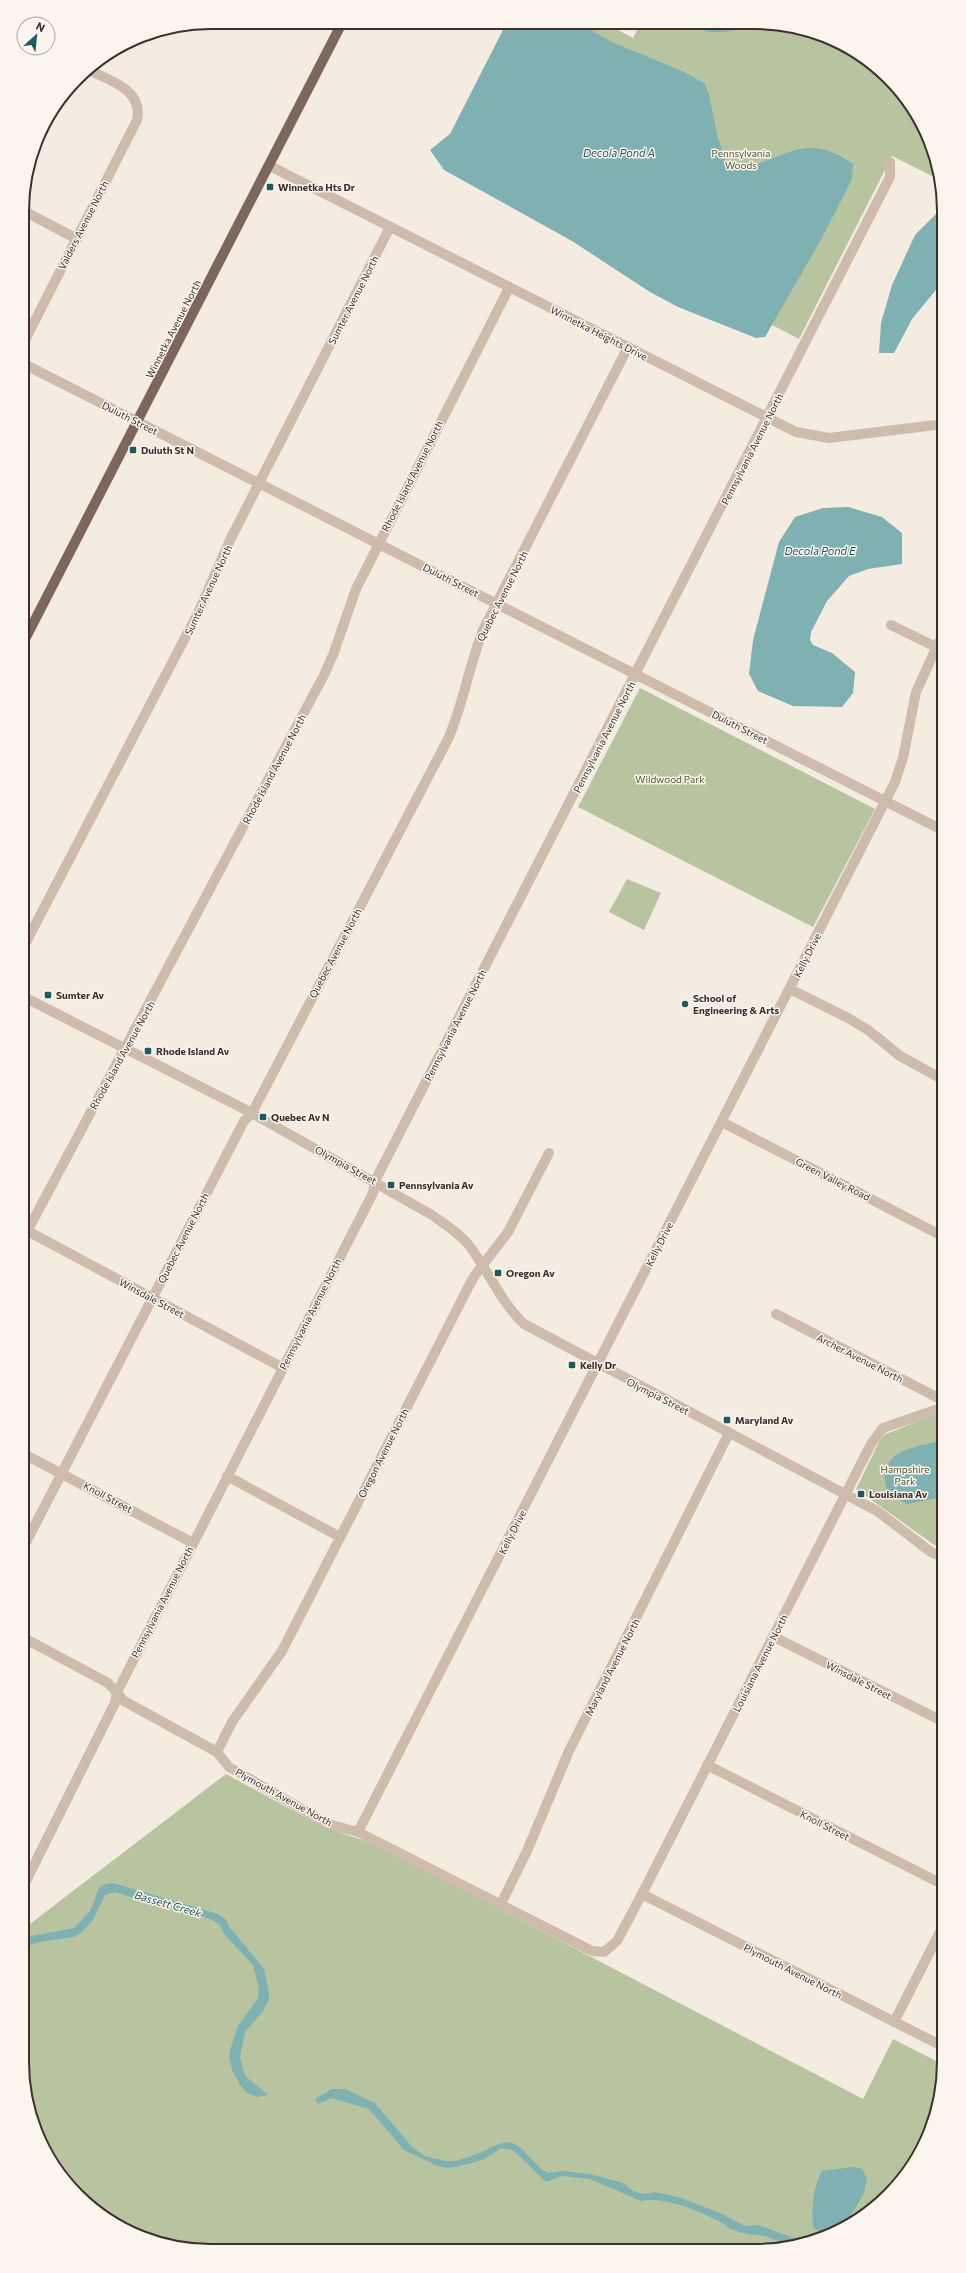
<svg xmlns="http://www.w3.org/2000/svg" width="966" height="2273" viewBox="0 0 966 2273" font-family="Commissioner,sans-serif">
<rect width="100%" height="100%" fill="#f4ebe1"/>
<!-- green -->
<g fill="#b8c4a0">
<path d="M512,24h95l26,14 7,-13 152,1 47,16 50,35 30,40 19,45 2,18 -48,-24 -93,183 -350,-183z"/>
<path d="M640,688l235,121 -62,118 -235,-120z"/>
<path d="M627,879l34,14 -17,37 -35,-18z"/>
<path d="M944,1411v139l-11,-6 -77,-55 24,-49 6,-6z"/>
<path d="M226,1774l96,52 57,20 484,253 30,-60 51,26v10l-14,59 -33,53 -47,39 -46,19 -49,6 -581,-4 -47,-16 -50,-35 -30,-39 -19,-46 -6,-49v-132z"/>
</g>
<!-- water -->
<g fill="#7fb0b2">
<path d="M506,24h74l32,18 72,30 20,11 4,8 10,47 8,24 15,7c47,-12 65,-38 112,-5l-1,15 -29,57 -58,101 -9,1 -78,-31 -28,-15 -78,-51 -128,-71 -14,-20 20,-16z"/>
<path d="M696,25h41l-5,6c-12,1 -27,4 -36,-6z"/>
<path d="M944,211v64l-9,16 -23,28 -18,34h-15l2,-30 11,-38 23,-50 23,-23z"/>
<path d="M848,507l34,10 20,16v31l-34,5 -19,7 -22,25 -16,31 -1,8 3,5 19,8 23,19 -2,21 -11,14 -49,-1 -35,-15 -9,-17 4,-34 26,-98 16,-25 28,-9z"/>
<path d="M944,1440l-1,57 -36,7 -19,-12c-15,-41 27,-45 56,-52z"/>
<path d="M113,1883l105,31 9,6 1,5 36,44 5,23v8l-6,11 -18,21 -5,25 5,19 23,19 -11,2 -11,-5 -6,-7 -8,-15 -3,-16 9,-28 19,-26 2,-11 -6,-24 -28,-30 -6,-11 -7,-4 -20,-8 -38,-8 -39,-12 -10,3 -12,25 -12,13 -7,4 -34,5 -18,6v-10l52,-10 16,-17 9,-23 6,-4z"/>
<path d="M332,2089h13l30,14 37,44 13,9 20,5h11l24,-8 16,-8 10,-3 7,1 8,5 20,21 8,4 12,-2 29,3 33,9 10,8 10,3 12,-2 23,5 40,15 27,14 13,-1 50,18c-16,6 -27,-2 -41,-6 -10,-3 -21,-2 -31,-6 -6,-2 -10,-6 -15,-9 -23,-11 -55,-26 -80,-21l-51,-22 -28,-3 -16,6 -33,-32 -12,-2 -16,11 -17,5 -19,4 -11,-2 -34,-16 -35,-41 -38,-11 -13,6 -3,-5z"/>
<path d="M853,2167l9,2 5,9 -3,15 -9,16 -16,21 -14,6 -4,-4 -8,-4c-1,-23 -1,-36 9,-57z"/>
</g>
<g fill="none" stroke-linecap="round" stroke-linejoin="round">
<!-- minor -->
<g stroke="#cdbbac" stroke-width="10">
<path d="M270,166l526,266 33,6 115,-14"/>
<path d="M22,210l55,29"/>
<path d="M22,346l115,-226c7,-31 -29,-40 -50,-51"/>
<path d="M22,363l922,468"/>
<path d="M891,625l45,22"/>
<path d="M22,950l177,-339 31,-71 160,-313"/>
<path d="M790,989l58,29 20,12 32,26 44,24"/>
<path d="M22,996l230,117 180,102c13,9 26,17 36,29 20,26 32,57 56,80l353,187 54,41 13,6"/>
<path d="M722,1122l222,115"/>
<path d="M22,1228l261,140"/>
<path d="M22,1241l302,-566 9,-20 23,-66 153,-301"/>
<path d="M776,1314l168,87"/>
<path d="M22,1453l171,90"/>
<path d="M227,1476l113,61"/>
<path d="M22,1550l222,-429 8,-8 196,-374c16,-36 21,-75 36,-111l144,-281"/>
<path d="M22,1637l86,46 16,18 93,51 12,15 99,57 30,8 234,119 12,1 13,-11 25,-47 229,-450 12,-16 61,-21"/>
<path d="M774,1637l170,85"/>
<path d="M217,1752l15,-30 50,-71 191,-373 35,-46 41,-79"/>
<path d="M707,1765l237,120"/>
<path d="M358,1832l537,-1050 8,-24 13,-66 28,-61"/>
<path d="M22,1889l93,-186 2,-11 256,-499 2,-12 515,-1004v-15"/>
<path d="M642,1894l302,153"/>
<path d="M501,1904l26,-53 42,-100 160,-318"/>
<path d="M894,2022l50,-98"/>
</g>
<!-- major -->
<path stroke="#7d675c" stroke-width="10" d="M22,645l320,-622"/>
</g>
<!-- markers -->
<g fill="#1f5a5e" stroke="#fbf5ee" stroke-width="1.5">
<rect x="266" y="183" width="8" height="8" rx="2"/>
<rect x="129" y="446" width="8" height="8" rx="2"/>
<rect x="44" y="991" width="8" height="8" rx="2"/>
<circle cx="685" cy="1004" r="4"/>
<rect x="144" y="1047" width="8" height="8" rx="2"/>
<rect x="259" y="1113" width="8" height="8" rx="2"/>
<rect x="387" y="1181" width="8" height="8" rx="2"/>
<rect x="494" y="1269" width="8" height="8" rx="2"/>
<rect x="568" y="1361" width="8" height="8" rx="2"/>
<rect x="723" y="1416" width="8" height="8" rx="2"/>
<rect x="857" y="1490" width="8" height="8" rx="2"/>
</g>
<g text-anchor="middle" stroke-width="3" stroke-linejoin="round" paint-order="stroke">
<!-- park labels -->
<g font-size="10" fill="#4a5a2e" stroke="#fbf5ee">
<text x="741" y="157">Pennsylvania<tspan x="741" dy="12">Woods</tspan></text>
<text x="670" y="783">Wildwood Park</text>
<text x="905" y="1473">Hampshire<tspan x="905" dy="12">Park</tspan></text>
</g>
<!-- poi labels -->
<g font-size="10" font-weight="bold" fill="#3b302b" stroke="#fbf5ee" text-anchor="start">
<text x="278" y="191">Winnetka Hts Dr</text>
<text x="141" y="454">Duluth St N</text>
<text x="56" y="999">Sumter Av</text>
<text x="693" y="1002">School of<tspan x="693" dy="12">Engineering &amp; Arts</tspan></text>
<text x="156" y="1055">Rhode Island Av</text>
<text x="271" y="1121">Quebec Av N</text>
<text x="399" y="1189">Pennsylvania Av</text>
<text x="506" y="1277">Oregon Av</text>
<text x="580" y="1369">Kelly Dr</text>
<text x="735" y="1424">Maryland Av</text>
<text x="869" y="1498">Louisiana Av</text>
</g>
<!-- street labels -->
<g font-size="10" fill="#3b302b" stroke="#fbf5ee">
<text transform="translate(83 225) rotate(-63)" y="4">Valders Avenue North</text>
<text transform="translate(353 300) rotate(-63)" y="4">Sumter Avenue North</text>
<text transform="translate(173 329) rotate(-63)" y="4">Winnetka Avenue North</text>
<text transform="translate(599 333) rotate(27)" y="4">Winnetka Heights Drive</text>
<text transform="translate(130 418) rotate(27)" y="4">Duluth Street</text>
<text transform="translate(752 449) rotate(-63)" y="4">Pennsylvania Avenue North</text>
<text transform="translate(412 476) rotate(-63)" y="4">Rhode Island Avenue North</text>
<text transform="translate(451 580) rotate(27)" y="4">Duluth Street</text>
<text transform="translate(208 590) rotate(-65)" y="4">Sumter Avenue North</text>
<text transform="translate(502 596) rotate(-63)" y="4">Quebec Avenue North</text>
<text transform="translate(740 727) rotate(27)" y="4">Duluth Street</text>
<text transform="translate(604 737) rotate(-63)" y="4">Pennsylvania Avenue North</text>
<text transform="translate(274 769) rotate(-62)" y="4">Rhode Island Avenue North</text>
<text transform="translate(335 953) rotate(-62)" y="4">Quebec Avenue North</text>
<text transform="translate(807 955) rotate(-63)" y="4">Kelly Drive</text>
<text transform="translate(455 1025) rotate(-63)" y="4">Pennsylvania Avenue North</text>
<text transform="translate(122 1055) rotate(-61)" y="4">Rhode Island Avenue North</text>
<text transform="translate(346 1165) rotate(29)" y="4">Olympia Street</text>
<text transform="translate(833 1179) rotate(27)" y="4">Green Valley Road</text>
<text transform="translate(183 1238) rotate(-63)" y="4">Quebec Avenue North</text>
<text transform="translate(659 1244) rotate(-63)" y="4">Kelly Drive</text>
<text transform="translate(152 1298) rotate(28)" y="4">Winsdale Street</text>
<text transform="translate(310 1314) rotate(-63)" y="4">Pennsylvania Avenue North</text>
<text transform="translate(860 1358) rotate(27)" y="4">Archer Avenue North</text>
<text transform="translate(658 1396) rotate(27)" y="4">Olympia Street</text>
<text transform="translate(383 1453) rotate(-63)" y="4">Oregon Avenue North</text>
<text transform="translate(108 1497) rotate(28)" y="4">Knoll Street</text>
<text transform="translate(512 1532) rotate(-63)" y="4">Kelly Drive</text>
<text transform="translate(162 1602) rotate(-63)" y="4">Pennsylvania Avenue North</text>
<text transform="translate(760 1663) rotate(-63)" y="4">Louisiana Avenue North</text>
<text transform="translate(612 1667) rotate(-63)" y="4">Maryland Avenue North</text>
<text transform="translate(859 1680) rotate(27)" y="4">Winsdale Street</text>
<text transform="translate(284 1797) rotate(29)" y="4">Plymouth Avenue North</text>
<text transform="translate(825 1825) rotate(27)" y="4">Knoll Street</text>
<text transform="translate(793 1971) rotate(27)" y="4">Plymouth Avenue North</text>
</g>
<!-- water labels -->
<g font-size="11" font-style="italic" fill="#1f5a5e" stroke="#fbf5ee">
<text x="619" y="157">Decola Pond A</text>
<text x="820" y="555">Decola Pond E</text>
<text transform="translate(168 1904) rotate(16)" y="4">Bassett Creek</text>
</g>
</g>
<!-- crop -->
<path d="M0 0H966V2273H0ZM211 29H755A182 182 0 0 1 937 211V2062A182 182 0 0 1 755 2244H211A182 182 0 0 1 29 2062V211A182 182 0 0 1 211 29Z" fill="#fbf5ee" fill-rule="evenodd"/>
<path fill="none" stroke="#3b302b" stroke-width="2" d="M211 29H755A182 182 0 0 1 937 211V2062A182 182 0 0 1 755 2244H211A182 182 0 0 1 29 2062V211A182 182 0 0 1 211 29Z"/>
<!-- north arrow -->
<g transform="translate(36 36) rotate(27)"><circle r="19" fill="#fbf5ee" stroke="#aea6a0"/>
<path d="M0-3L7 15L0 10L-7 15Z" fill="#1f5a5e"/>
<text y="-6" font-size="11" font-weight="bold" text-anchor="middle" fill="#3b302b">N</text>
</g>
</svg>
